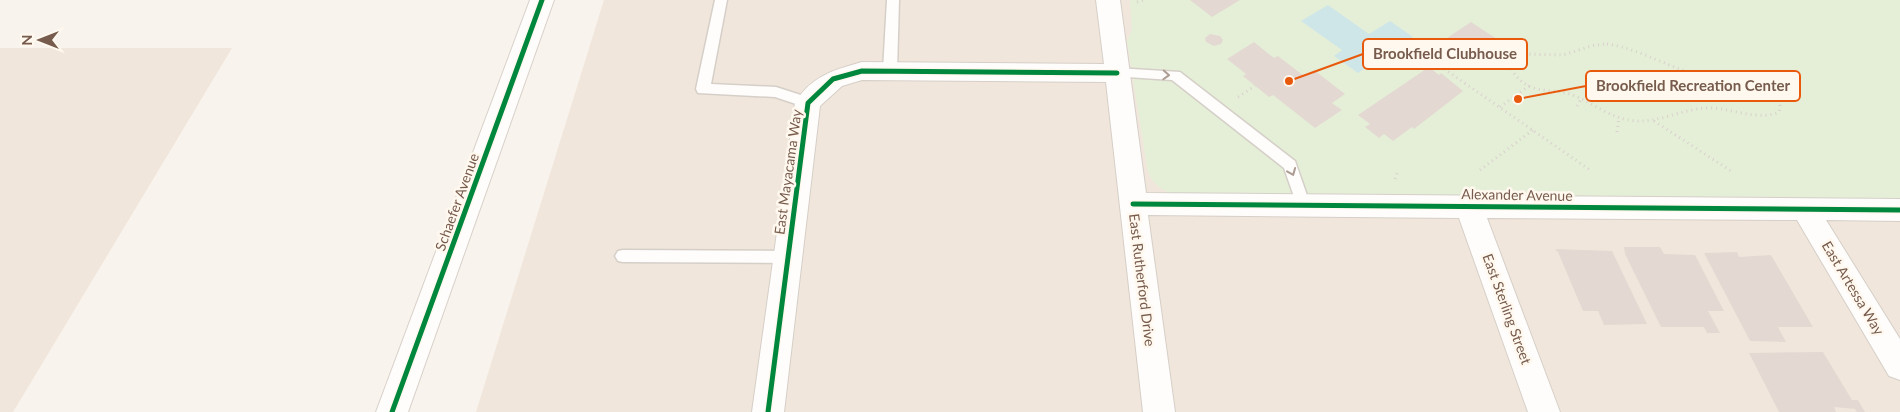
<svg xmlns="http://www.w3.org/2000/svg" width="1900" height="412" viewBox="0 0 1900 412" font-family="Lato,sans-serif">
<rect width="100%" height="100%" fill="#f8f3ed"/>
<!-- residential -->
<g fill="#f1e6db">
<path d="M604,0h1296v412h-1424z"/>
<path d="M0,48h232l-219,364h-13z"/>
</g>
<!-- green -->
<path fill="#e5efd8" d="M1130,0h770v200l-727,-6c-14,-5 -23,-12 -26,-27l-20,-126 5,-11z"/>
<!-- water -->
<path fill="#cfe6e8" d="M1328,5l41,29 21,-13 23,16 -55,36 -24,-17 8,-6 -41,-29z"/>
<!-- building -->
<g fill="#e3d9d2">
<path d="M1190,0h50l-28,17z"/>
<path d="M1471,22l26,17 -39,27 -26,-18z"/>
<path d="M1210,34l10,2 3,4 -2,4 -7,2 -8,-4 -1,-4z"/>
<path d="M1254,42l20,16 4,-2 26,20 10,-6 31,24 -13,9 10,7 -27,18 -42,-33 -4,2 -26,-21 3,-2 -19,-15z"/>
<path d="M1429,67l10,8 2,-2 22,18 -49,38 -2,-2 -19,14 -9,-7 -5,4 -14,-11 5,-3 -12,-9z"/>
<path d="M1624,247h36l4,7 31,1 29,56h-16l12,22h-13l-3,-6h-43l-36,-73z"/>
<path d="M1555,249l57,2 35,73 -43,1 -6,-14h-15l-25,-59z"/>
<path d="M1737,252l2,5 32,-2 42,72h-35l8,15 -36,-1 -46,-88z"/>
<path d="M1823,352l29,48h6l7,12h-8l-2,-3 -21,-2 2,5h-57l-30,-59z"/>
</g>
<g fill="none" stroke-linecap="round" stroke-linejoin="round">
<defs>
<g id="lane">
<path d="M715,0h12l-16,84 65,3 37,12 2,4 -2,4 -5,1 -33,-11 -77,-4 -2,-4z"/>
<path d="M887,0h12l-2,71 -7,5 -7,-5z"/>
<path d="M1117,68l63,4 115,89 15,43 -2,4h-10l-14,-40 -112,-88 -60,-4 -2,-3 2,-3z"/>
<path d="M623,250l165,1 6,1 2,5 -2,5 -6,1 -165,-1 -5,-1 -3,-5 3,-5z"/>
</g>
<path id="street" d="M1096,0h24l26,193 754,6v22l-74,-1 74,119v41l-11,-4 -92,-156 -310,-2 73,194h-32l-69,-194 -311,-3 27,197h-32l-37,-330 -244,-2 -20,6 -22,20 -36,306h-32l43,-309c16,-27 39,-33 67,-41l242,2z"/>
<path id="secondary" d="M530,0h24l-146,412h-32z"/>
</defs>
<!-- lane casing -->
<use href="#lane" stroke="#d5cfc8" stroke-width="3"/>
<!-- street casing -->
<use href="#street" stroke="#d5cfc8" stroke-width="2"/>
<!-- secondary casing -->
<use href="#secondary" stroke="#d8d0c9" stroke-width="2"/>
<!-- path -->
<g stroke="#d8d1cc" stroke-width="3" stroke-dasharray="1 4" stroke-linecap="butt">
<path d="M1137,2l7,-2"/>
<path d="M1607,44c36,5 67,28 103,33 18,2 37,-1 53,8 11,5 20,14 16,27 -22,9 -45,-3 -67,-4 -26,-1 -50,14 -75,13 -26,-1 -44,-19 -67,-27 -13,-4 -29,-2 -41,-8 -10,-5 -16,-12 -19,-22l4,-6 7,-4 42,1 32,-10z"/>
<path d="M1440,66l150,104"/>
<path d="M1238,97l17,-11"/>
<path d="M1577,106l4,-7"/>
<path d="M1500,107l29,-21"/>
<path d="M1654,121l77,50"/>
<path d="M1617,132l2,-14"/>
<path d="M1480,170l53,-40"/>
<path d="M1395,179l3,-9"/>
</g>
<!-- lane -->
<use href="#lane" fill="#fefdfc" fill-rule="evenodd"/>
<!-- street -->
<use href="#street" fill="#fefdfc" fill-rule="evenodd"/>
<!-- secondary -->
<use href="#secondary" fill="#fefdfc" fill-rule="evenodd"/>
<defs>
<g id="cycleway">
<path d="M1133,204l767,6"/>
<path d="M392,412l150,-412"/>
<path d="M768,412l40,-309 25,-24 29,-8 255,2"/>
</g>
</defs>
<!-- cycleway casing -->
<use href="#cycleway" stroke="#fff8ef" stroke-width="8"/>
<!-- cycleway -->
<use href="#cycleway" stroke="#00873e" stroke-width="5"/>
</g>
<!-- one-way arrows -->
<defs><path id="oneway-chevron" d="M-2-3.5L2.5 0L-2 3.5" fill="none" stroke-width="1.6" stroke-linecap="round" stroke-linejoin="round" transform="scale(1.25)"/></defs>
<g stroke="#ad9c92">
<use href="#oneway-chevron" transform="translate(1166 75) rotate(3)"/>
<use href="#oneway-chevron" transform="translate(1292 172) rotate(68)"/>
</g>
<g text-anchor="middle" stroke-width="5" stroke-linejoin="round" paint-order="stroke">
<!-- street labels -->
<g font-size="14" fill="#775b4c" stroke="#fff8ef">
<text transform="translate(788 172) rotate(-82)" y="5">East Mayacama Way</text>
<text transform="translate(1517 195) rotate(1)" y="5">Alexander Avenue</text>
<text transform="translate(457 202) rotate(-70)" y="5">Schaefer Avenue</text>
<text transform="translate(1142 280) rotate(83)" y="5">East Rutherford Drive</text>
<text transform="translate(1853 288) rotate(59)" y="5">East Artessa Way</text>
<text transform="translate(1507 309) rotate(70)" y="5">East Sterling Street</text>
</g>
</g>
<!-- callouts -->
<path fill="none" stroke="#e8590c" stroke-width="2" d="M1289 81L1363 54M1518 99L1586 86"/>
<g fill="#e8590c" stroke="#fff8ef" stroke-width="2">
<circle cx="1289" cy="81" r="5"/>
<circle cx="1518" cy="99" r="5"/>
</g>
<g fill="#fff8ef" stroke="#e8590c" stroke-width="2">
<rect x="1363" y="39" width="164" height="30" rx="5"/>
<rect x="1586" y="71" width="214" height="30" rx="5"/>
</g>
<g font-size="15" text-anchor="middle" font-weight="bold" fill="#775b4c">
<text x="1445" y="59">Brookfield Clubhouse</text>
<text x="1693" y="91">Brookfield Recreation Center</text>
</g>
<!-- north arrow -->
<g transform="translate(40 40) rotate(270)" stroke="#fff8ef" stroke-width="4" paint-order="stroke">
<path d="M0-4L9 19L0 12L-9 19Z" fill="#775b4c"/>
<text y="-8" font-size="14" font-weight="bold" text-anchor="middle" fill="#775b4c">N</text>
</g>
</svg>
